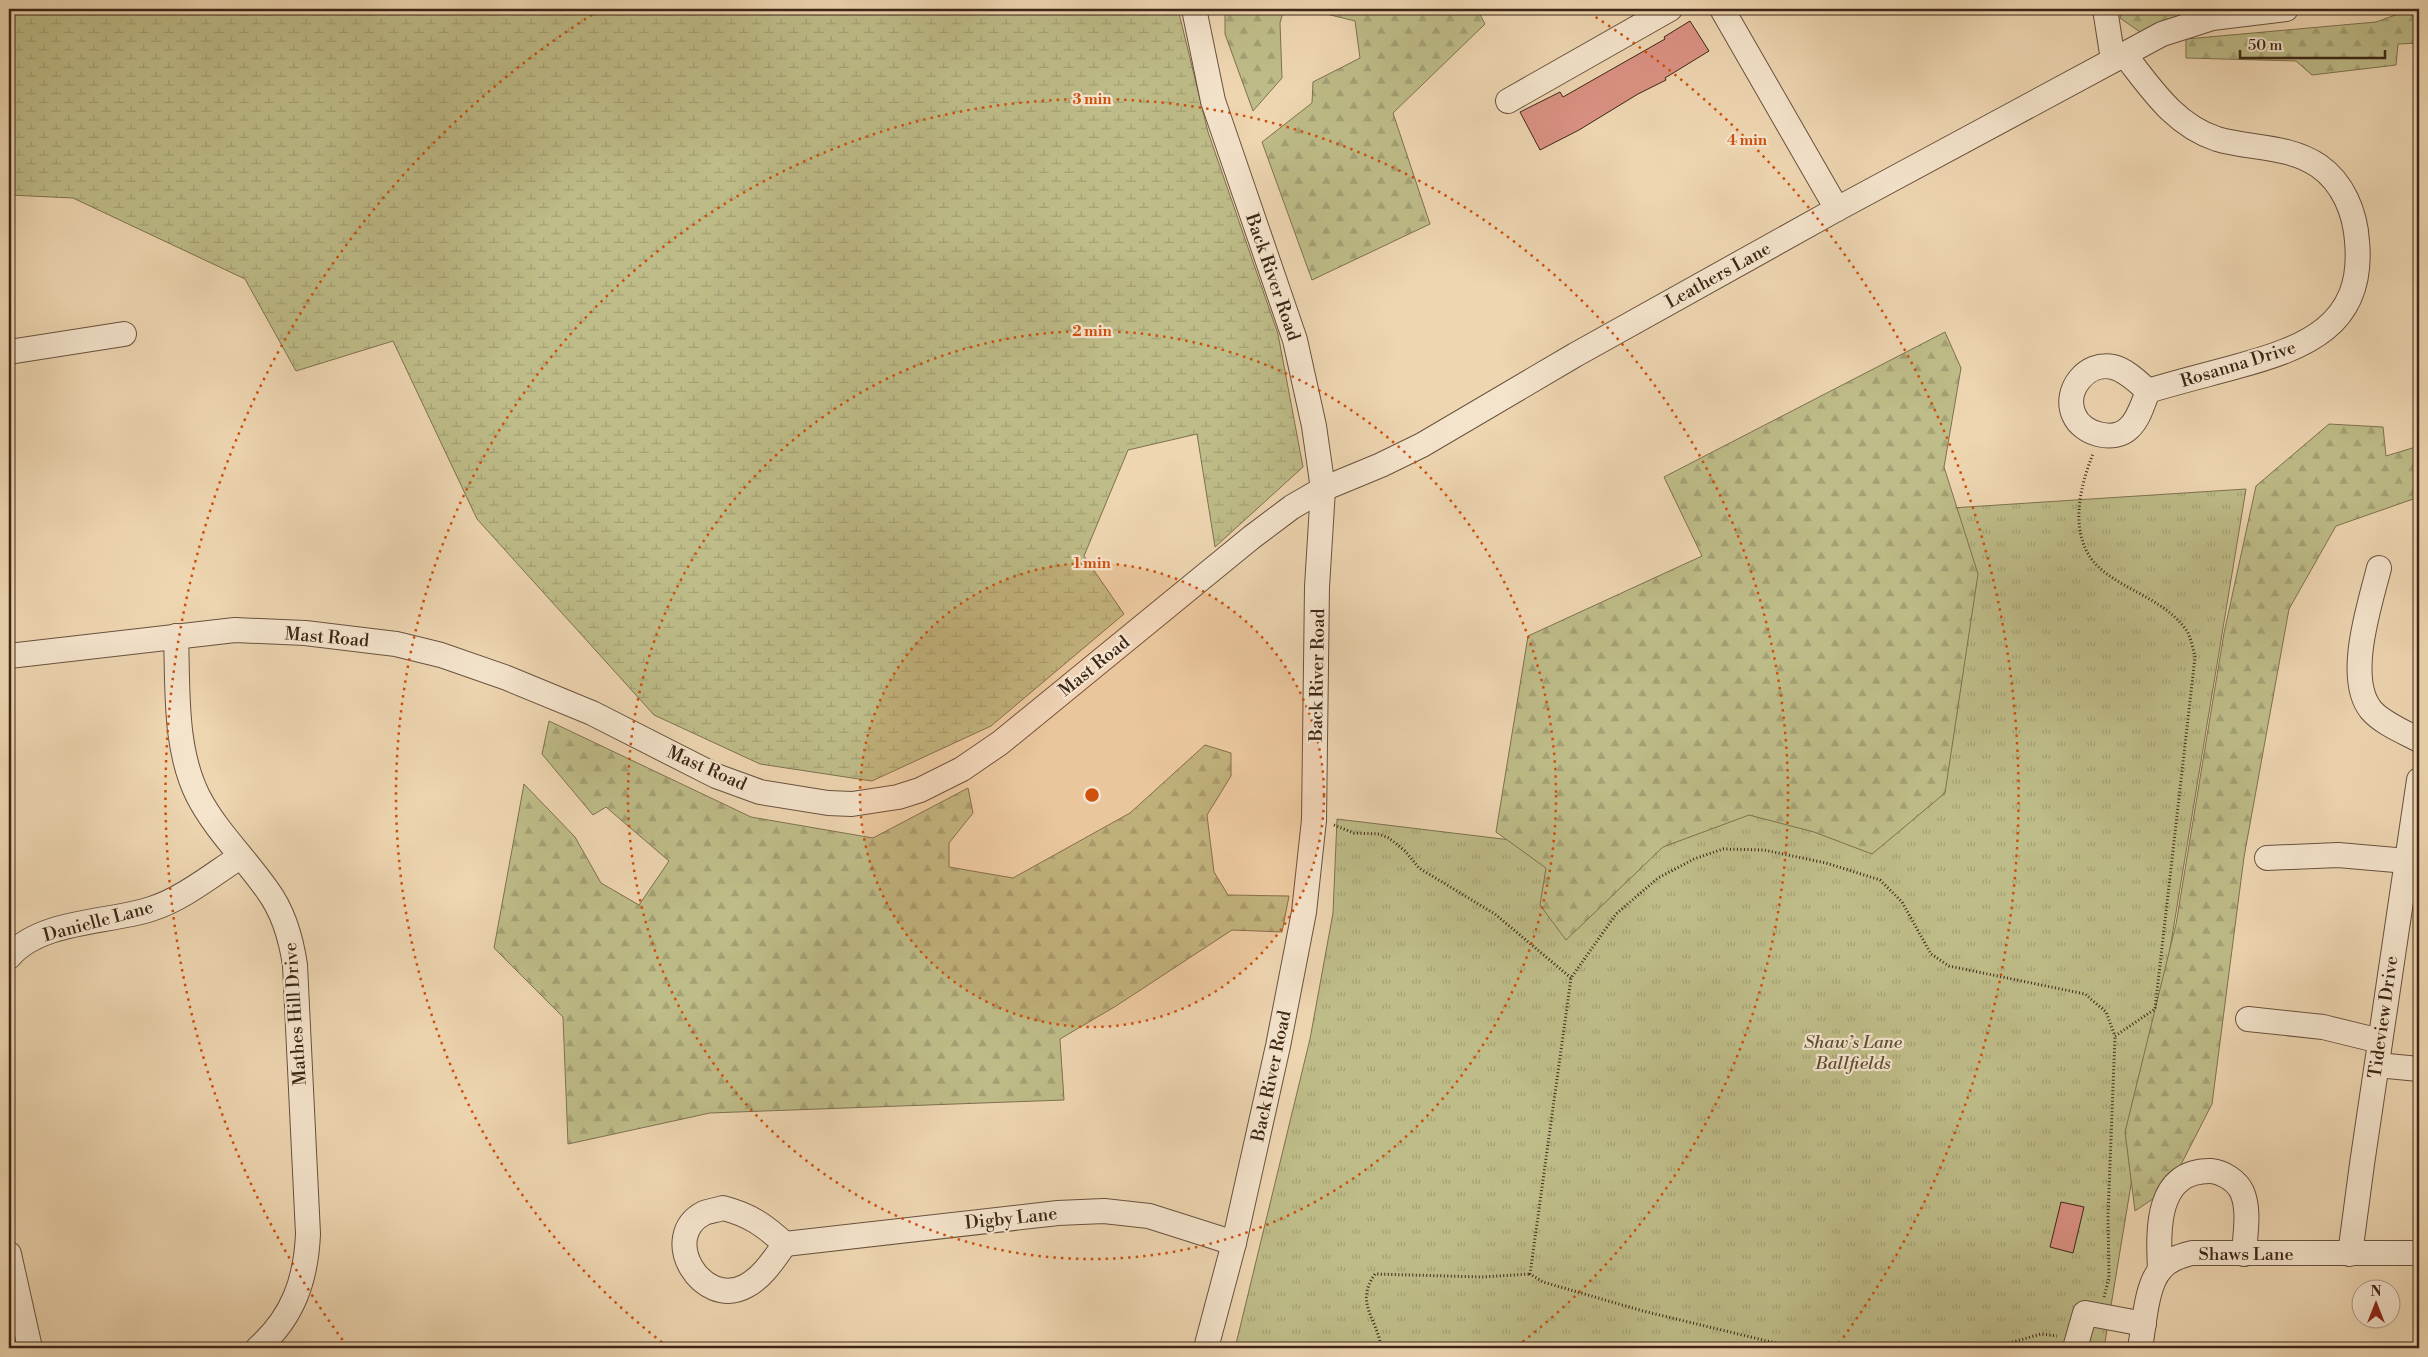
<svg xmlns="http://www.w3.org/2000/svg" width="2428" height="1357" viewBox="0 0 2428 1357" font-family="'Libre Bodoni',serif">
<defs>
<pattern id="grass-tufts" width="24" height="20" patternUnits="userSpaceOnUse" patternTransform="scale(1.25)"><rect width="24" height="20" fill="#bebc88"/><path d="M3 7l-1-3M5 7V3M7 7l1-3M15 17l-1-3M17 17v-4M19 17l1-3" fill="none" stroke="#a4a175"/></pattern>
<pattern id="forest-firs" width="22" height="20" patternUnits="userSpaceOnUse" patternTransform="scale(1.25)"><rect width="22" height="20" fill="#bebc88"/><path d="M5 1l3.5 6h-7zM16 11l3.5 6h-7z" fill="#a4a175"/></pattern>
<pattern id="wetland-marsh" width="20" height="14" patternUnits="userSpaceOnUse" patternTransform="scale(1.25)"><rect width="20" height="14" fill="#bebc88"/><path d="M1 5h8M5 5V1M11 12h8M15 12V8" fill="none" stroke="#a4a175"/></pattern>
</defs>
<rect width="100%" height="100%" fill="#eed6b1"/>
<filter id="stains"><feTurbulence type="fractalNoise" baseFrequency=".004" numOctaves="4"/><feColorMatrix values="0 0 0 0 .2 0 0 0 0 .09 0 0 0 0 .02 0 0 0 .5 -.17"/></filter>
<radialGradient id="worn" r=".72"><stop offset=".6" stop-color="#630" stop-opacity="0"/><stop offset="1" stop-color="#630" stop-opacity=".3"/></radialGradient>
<!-- grass -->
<path fill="url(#grass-tufts)" stroke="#7e7150" d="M2246,489l-142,859h-869l75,-309 23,-126 4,-94 182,22 417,-332z"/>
<!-- forest -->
<g fill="url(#forest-firs)" stroke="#7e7150">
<path d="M1225,9h59l-4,14 2,55 -29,33 -28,-77z"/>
<path d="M1311,9h166l8,15 -92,89 37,111 -118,56 -50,-138 50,-39 1,-21 47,-24 -5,-37 -45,-11z"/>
<path d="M2122,9h82l-64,23 -20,-14z"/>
<path d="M2412,9h7v34l-21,1 -2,21 -84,10 -16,-14 -110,-3v-19l190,-17z"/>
<path d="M1945,332l16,36 -17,99 34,107 -33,219 -73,61 -58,-22 -65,-17 -86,32 -97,93 -26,-35 6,-37 -50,-36 32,-196 174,-80 -38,-79z"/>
<path d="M2329,424l54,3 3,29 33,-10v51l-83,29 -47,83 -45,248 -32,247 -43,84 -34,23 -10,-79 51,-208 48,-291 32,-147z"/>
<path d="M549,721l202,96 122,21 95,-50 5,25 -24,30v24l64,11 117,-65 75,-68 26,8v23l-24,39 7,57 14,23 61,1 -7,36 -50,-2 -116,76 -56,33 4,61 -354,13 -142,31 -5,-127 -69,-69 30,-164 51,53 26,46 38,22 30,-44 -63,-54 -13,8 -51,-61z"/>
</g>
<!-- wetland -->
<path fill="url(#wetland-marsh)" stroke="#7e7150" d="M9,9h1169l30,123 70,202 25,133 -88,80 -18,-113 -69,16 -44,106 40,58 -133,112 -119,55 -112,-17 -106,-49 -177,-196 -84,-178 -97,30 -51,-92 -172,-81 -64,-3z"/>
<!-- building -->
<g fill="#da9183" stroke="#3d2617">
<path d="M1690,21l19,30 -44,27 1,2 -28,14 -59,36 -39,20 -20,-38 40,-20 3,5 102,-58 -1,-2z"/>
<path d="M2061,1202l23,5 -11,46 -23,-6z"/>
</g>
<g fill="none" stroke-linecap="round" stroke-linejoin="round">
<defs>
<g id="minor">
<path d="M1194,9l19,92 82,239 19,86 9,63 -6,98 -3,233 -10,92 -26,134 -44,197 -28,105"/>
<path d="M1722,9l115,200"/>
<path d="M2105,9l8,51"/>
<path d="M2124,54c27,34 50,71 93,85 34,10 71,6 102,27 24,17 36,46 38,75 8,85 -52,107 -122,126 -29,8 -58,15 -87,24 -10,-9 -22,-21 -35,-24 -26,-6 -50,23 -39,48 8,19 40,28 55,13 10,-9 14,-25 19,-37"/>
<path d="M1508,101l162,-92"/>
<path d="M9,352l115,-18"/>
<path d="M2379,568c-9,36 -34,110 -8,142 11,13 33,22 48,30"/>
<path d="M176,636c2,52 -2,112 22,160 18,35 48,63 70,95 16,22 23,47 27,74l13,269c-2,46 -15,83 -50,114"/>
<path d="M9,656l226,-26 70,3 91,11 45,11 66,23 85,35 124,63 44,16 68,11 24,1 46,-7 22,-7 42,-21 38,-26 252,-206 40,-30 31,-18 58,-24 41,-20 153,-90 262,-146 325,-175 50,-16 74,-9"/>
<path d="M2267,858l71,-3 69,6"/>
<path d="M9,957c31,-37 99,-34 142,-48 32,-10 62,-35 89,-52"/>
<path d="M2248,1019l75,8 57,14"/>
<path d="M2377,1065l42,4"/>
<path d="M723,1208c27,7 41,17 62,36 -11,15 -22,33 -39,42 -44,24 -88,-49 -42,-73 5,-2 13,-3 19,-5z"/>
<path d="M785,1244l273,-31 46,-2 45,5 85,27"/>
<path d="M9,1254l21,94"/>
<path d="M2350,1254l12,-90 57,-384"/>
<path d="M2160,1269c-2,-40 -4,-99 51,-98 12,1 26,10 31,21 8,18 3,43 2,62"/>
<path d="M2075,1348l10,-35 59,11"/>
<path d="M2140,1348c4,-21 6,-64 21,-79 8,-10 20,-13 31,-16h227"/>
</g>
</defs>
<!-- minor casing -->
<use href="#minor" stroke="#69523e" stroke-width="26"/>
<!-- path -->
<g stroke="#3d2617" stroke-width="3" stroke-dasharray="1 2.5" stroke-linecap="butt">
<path d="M1334,825l20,8 25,1 10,4 16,13 14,17 76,46 76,64"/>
<path d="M2104,1297l5,-19 -1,-62 7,-180"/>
<path d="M1381,1348c-3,-29 -27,-44 -6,-74l107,3 48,-3"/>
<path d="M1796,1348l-153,-37 -100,-29 -13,-8 41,-296 45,-64 42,-36 36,-19 29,-10 41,1 62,13 54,17 22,22 29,52 18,12 136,28 21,18 9,24 40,-27 40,-352c-2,-8 -4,-19 -8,-26 -21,-30 -56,-38 -84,-60 -36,-29 -25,-80 -10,-117"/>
<path d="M1992,1348l49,-14 16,2"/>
</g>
<!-- minor -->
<use href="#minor" stroke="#f4e4cc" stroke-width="24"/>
</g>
<!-- distance rings -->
<circle cx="1092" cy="795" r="232" fill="#ce510e" fill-opacity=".12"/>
<g fill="none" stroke="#ce510e" stroke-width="2.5" stroke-dasharray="2.5 5">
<circle cx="1092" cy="795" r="232"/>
<circle cx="1092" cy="795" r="464"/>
<path d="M668 1347A696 696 0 1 1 1516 1347"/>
<path d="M347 1346A927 927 0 0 1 601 9M1583 9A927 927 0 0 1 1837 1346"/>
</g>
<g text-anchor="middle" stroke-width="4.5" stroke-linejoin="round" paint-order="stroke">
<!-- street labels -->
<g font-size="18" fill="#3d2617" stroke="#f4e4cc">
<text transform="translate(1718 275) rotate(-29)" y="6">Leathers Lane</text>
<text transform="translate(1273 277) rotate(71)" y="6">Back River Road</text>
<text transform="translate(2238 364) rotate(-17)" y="6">Rosanna Drive</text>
<text transform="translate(327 637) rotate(5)" y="6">Mast Road</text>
<text transform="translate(1094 666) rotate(-39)" y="6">Mast Road</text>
<text transform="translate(1317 675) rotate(-89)" y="6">Back River Road</text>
<text transform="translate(707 768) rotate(24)" y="6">Mast Road</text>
<text transform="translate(98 921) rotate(-15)" y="6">Danielle Lane</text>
<text transform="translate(295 1014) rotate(-94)" y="6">Mathes Hill Drive</text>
<text transform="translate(2383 1017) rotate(-82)" y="6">Tideview Drive</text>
<text transform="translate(1271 1076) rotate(-78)" y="6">Back River Road</text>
<text transform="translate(1011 1218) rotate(-6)" y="6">Digby Lane</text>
<text x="2246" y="1260">Shaws Lane</text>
</g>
<!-- park labels -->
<g font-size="18" font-style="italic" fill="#5d4c33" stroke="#f4e4cc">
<text x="1853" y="1048">Shaw’s Lane<tspan x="1853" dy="21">Ballfields</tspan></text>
</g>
</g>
<circle cx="1092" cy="795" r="8" fill="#ce510e" stroke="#f4e4cc" stroke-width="2.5"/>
<g font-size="15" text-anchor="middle" font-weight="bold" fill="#ce510e" stroke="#f4e4cc" stroke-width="4.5" stroke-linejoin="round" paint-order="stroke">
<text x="1092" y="104">3 min</text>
<text x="1747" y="145">4 min</text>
<text x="1092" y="336">2 min</text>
<text x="1092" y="568">1 min</text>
</g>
<!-- margin -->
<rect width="2428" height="1357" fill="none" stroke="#eed6b1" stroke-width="30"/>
<rect x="10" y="10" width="2408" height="1337" fill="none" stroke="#3d2617" stroke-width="2.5"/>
<rect x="15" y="15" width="2398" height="1327" fill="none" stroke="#3d2617"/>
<!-- north arrow -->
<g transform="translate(2376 1304)"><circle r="24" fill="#f4e4cc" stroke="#ab9884"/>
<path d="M0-4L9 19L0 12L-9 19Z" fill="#8f2418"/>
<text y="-8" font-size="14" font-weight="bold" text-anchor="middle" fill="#3d2617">N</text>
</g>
<!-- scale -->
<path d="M2240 50v8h145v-8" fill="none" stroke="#3d2617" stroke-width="2.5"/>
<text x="2248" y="50" font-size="15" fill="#3d2617" stroke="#f4e4cc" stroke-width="4" paint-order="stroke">50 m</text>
<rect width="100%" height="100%" filter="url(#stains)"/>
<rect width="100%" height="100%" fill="url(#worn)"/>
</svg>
